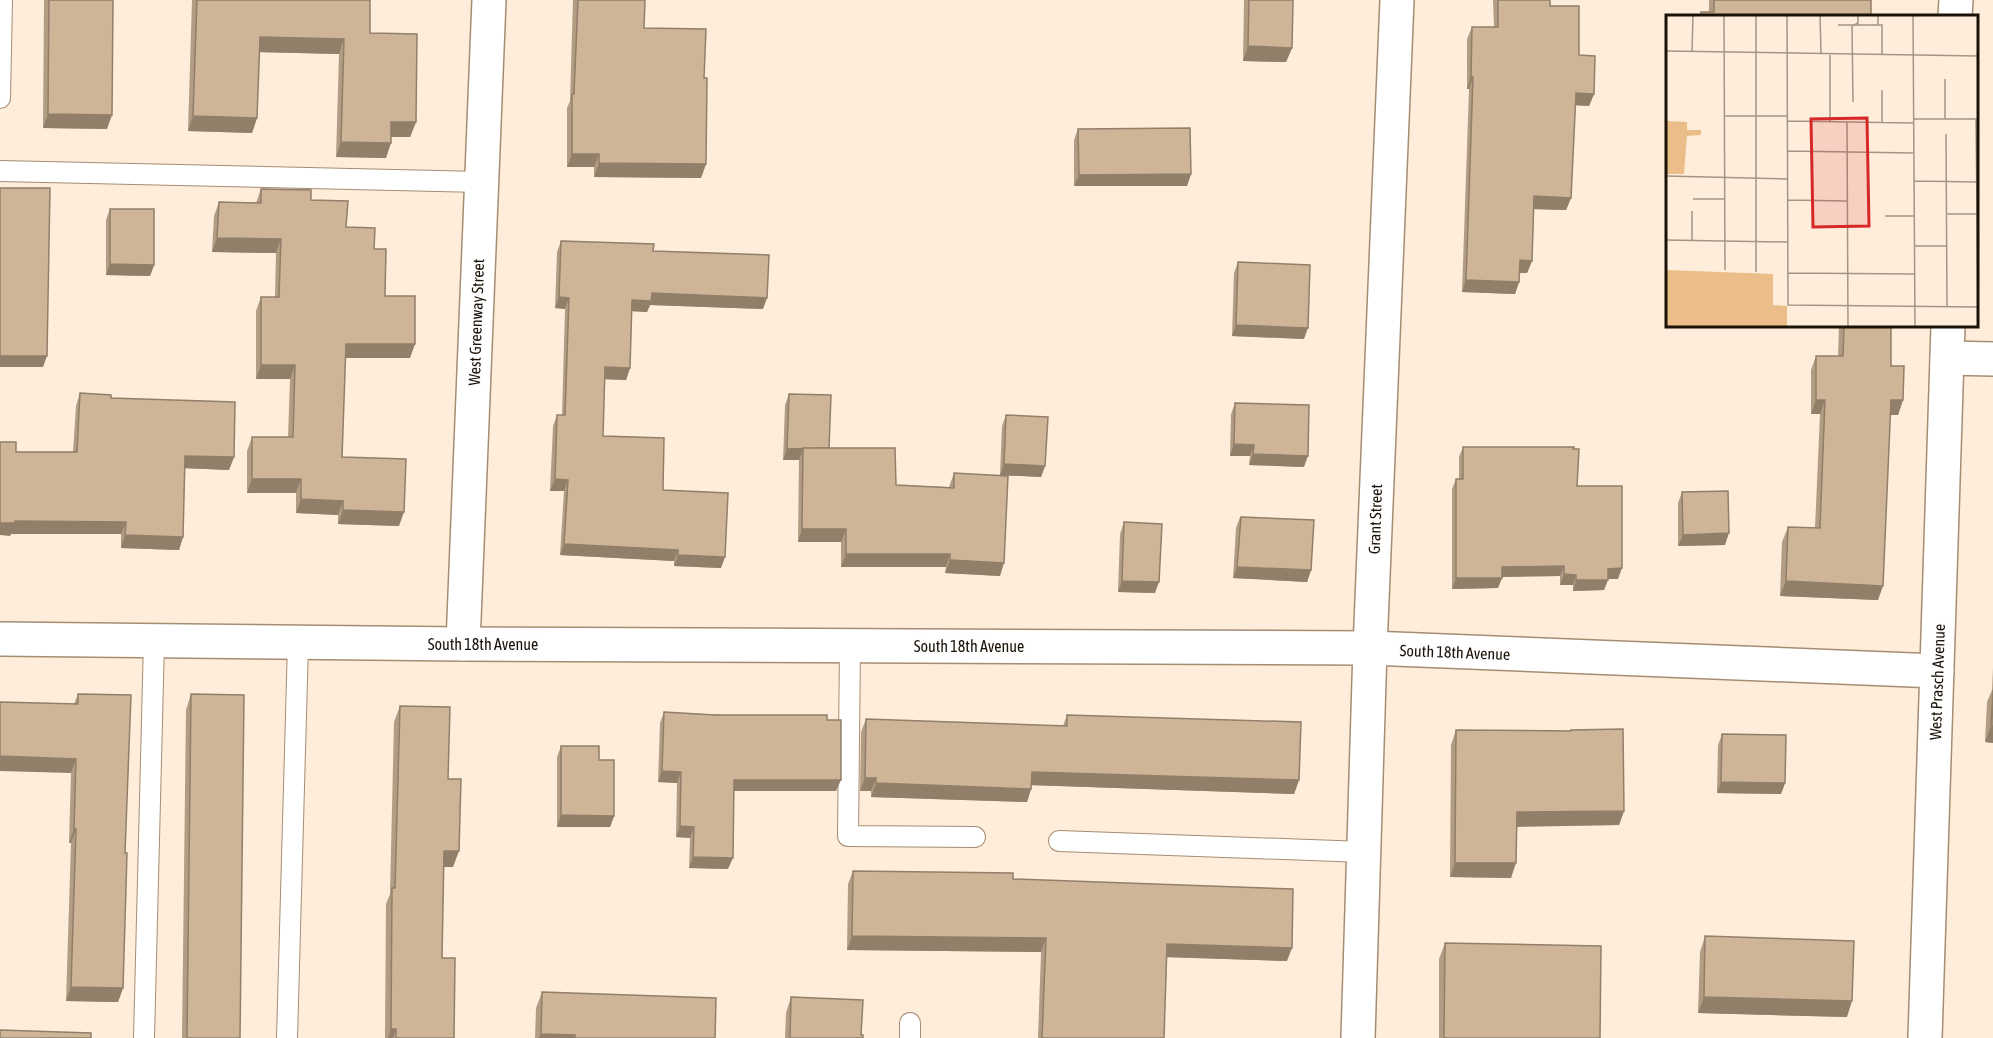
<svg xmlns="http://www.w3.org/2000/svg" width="1993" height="1038" viewBox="0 0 1993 1038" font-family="'Asap Condensed',sans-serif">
<rect width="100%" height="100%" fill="#feeddb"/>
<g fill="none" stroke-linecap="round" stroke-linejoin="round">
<defs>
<g id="lane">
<path d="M0,98l2,-98"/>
<path d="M0,171l481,11"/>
<path d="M850,646l-2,190 127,1"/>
<path d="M1059,841l305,11"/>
<path d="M144,1038l10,-397"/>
<path d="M287,1038l11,-395"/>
<path d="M910,1038v-15"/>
</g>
<g id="street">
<path d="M1955,16l1,-16"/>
<path d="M1947,358l46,1"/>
<path d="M0,639l463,5 907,4 567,23"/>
<path d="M463,644l26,-644"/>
<path d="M1358,1038l12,-390 27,-648"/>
<path d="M1925,1038l23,-712"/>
</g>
</defs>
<!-- lane casing -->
<use href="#lane" stroke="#a68d72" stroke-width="22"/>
<!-- street casing -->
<use href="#street" stroke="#a68d72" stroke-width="36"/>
<!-- lane -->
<use href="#lane" stroke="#fff" stroke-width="20"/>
<!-- street -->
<use href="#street" stroke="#fff" stroke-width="33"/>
</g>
<!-- wall -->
<g fill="#b29c83">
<path d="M44,0h69l-6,129 -64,-1z"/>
<path d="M192,0h178v33l46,89 -6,15h-19l-5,21 -50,-1 3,-103 -80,-2 -2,66 -5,15 -64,-2z"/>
<path d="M573,0h72l-1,28 60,50 2,86 -5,14 -107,-1v-10h-27v-59l3,-7z"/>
<path d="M1244,0h49l-1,48 -6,14 -43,-1z"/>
<path d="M1493,0h57v6l29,49 15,39 -5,12 -14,-1 -4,93 -5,12 -32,-1 -2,52 -5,12h-7l-1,9 -4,12 -53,-2 7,-203h-2v-50l5,-12h22z"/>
<path d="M1709,0h162v16h-172l2,-4h8z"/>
<path d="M1078,129l113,45 -4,12h-113v-46z"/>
<path d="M261,189l50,11 63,49 11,47 25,62h-65l-3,99 57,69 -61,-2v-9l-42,-2v-20h-49v-42l5,-14h36l2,-58h-34v-68l5,-14h14l1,-44 -64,-1 2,-36 5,-14 37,1z"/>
<path d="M110,209l44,56 -4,11 -44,-1v-55z"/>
<path d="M561,241l92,10 110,58 -113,-4 -3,7 -15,-1 -2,57 -4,12 -22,-1 -1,57 60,54 58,78 -47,-2v-5l-114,-6 4,-64h-14l3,-65 4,-11h5l3,-106 -10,-1 2,-56z"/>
<path d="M1238,262l66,77 -72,-3 2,-63z"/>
<path d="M1839,326h52v40l12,34 -5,15h-8l-12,185 -98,-4 2,-54 6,-15 27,1 5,-114h-9v-44l5,-14h22z"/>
<path d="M80,393l31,5 123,59 -5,13 -44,-2 -2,69 -4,13 -58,-2v-14h-110l-1,2 6,-84h57l3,-46z"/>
<path d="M789,394l40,54 67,37 53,2 5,-14 46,103 -55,-3 1,-6h-105v-25h-43l1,-82h-16l2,-55z"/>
<path d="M1235,403l69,64 -55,-2 1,-9h-20l1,-42z"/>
<path d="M1006,415l39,51 -4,11 -41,-2 2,-49z"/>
<path d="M1463,447l114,39 41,93h-10l-4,11 -31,1v-6h-13v-9l-58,1 -4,11 -46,1v-100l4,-10h3v-22z"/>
<path d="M1682,492l43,53 -47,1v-43z"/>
<path d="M1240,517l71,53 -4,12 -74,-4 3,-50z"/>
<path d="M1124,522l31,71 -37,-1 2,-58z"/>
<path d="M1993,668v75l-8,-1 2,-40 5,-12z"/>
<path d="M78,694l47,159 -2,135 -5,14 -52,-1 5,-158h-2l2,-70 3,-69z"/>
<path d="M191,694l49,344h-58l4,-328z"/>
<path d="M400,706l48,73 5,88h-9l-2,91 12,80h-69l1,-134 4,-10 4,-172z"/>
<path d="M664,712l163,8 9,71h-102l-6,78 -39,-1 1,-30 -14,-1 1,-54 -19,-1 2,-59z"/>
<path d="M1067,715l232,65 -5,14 -263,-9v4l-4,13 -156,-5v-6h-11l1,-59 5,-13 197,7z"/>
<path d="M1456,730l115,1v-1l53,81 -5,14 -103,1 -5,52 -61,-1 1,-132z"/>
<path d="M1722,734l63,49 -4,11 -64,-1 1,-48z"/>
<path d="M561,746l38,14 15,56 -4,11h-53v-70z"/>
<path d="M853,871l160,8 274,82 -120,-4 -3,81h-126l3,-86 -194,-2 1,-66z"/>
<path d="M1705,936l142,81 -149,-4 2,-61z"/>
<path d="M1445,943l155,95h-161v-79z"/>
<path d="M542,992l173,46h-180l1,-30z"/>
<path d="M791,997l70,38 2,3h-78l1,-25z"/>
</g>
<!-- shaded-wall -->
<g fill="#917f6a">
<path d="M260,37l84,2 -5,15 -85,-2z"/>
<path d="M1248,46l44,2 -6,14 -43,-1z"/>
<path d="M1471,76l2,1 -4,12h-2z"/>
<path d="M1576,93l18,1 -5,12 -18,-1z"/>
<path d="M48,114l64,1 -5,14 -64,-1z"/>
<path d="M193,116l64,2 -5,15 -64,-2z"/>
<path d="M391,122h25l-6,15h-24z"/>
<path d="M341,142l50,1 -5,15 -50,-1z"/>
<path d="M572,154h27l-5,13h-27z"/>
<path d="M599,163l107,1 -5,14 -107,-1z"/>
<path d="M1191,174l-4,12h-113l5,-11z"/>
<path d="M1534,196l37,2 -5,12 -36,-1z"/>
<path d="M217,238l64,1 -5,14 -64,-1z"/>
<path d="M1520,260l12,1 -5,12h-11z"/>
<path d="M110,264l44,1 -4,11 -44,-1z"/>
<path d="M1466,280l53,2 -4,12 -53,-2z"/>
<path d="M652,293l115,5 -4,11 -113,-4 -3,7 -19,-1 4,-11z"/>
<path d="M559,297l10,1 -4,11 -10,-1z"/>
<path d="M1236,325l72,3 -4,11 -72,-3z"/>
<path d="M346,344h69l-5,14h-69z"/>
<path d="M0,356h47l-4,11h-43z"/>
<path d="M261,365h34l-5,14h-34z"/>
<path d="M605,367l25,1 -4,12 -26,-1z"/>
<path d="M1816,400h9l-5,14h-9z"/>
<path d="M1891,400h12l-5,15h-13z"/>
<path d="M1234,444l20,1 -4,11h-20z"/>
<path d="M787,449h16l-4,11h-16z"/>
<path d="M1253,454l55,2 -4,11 -55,-2z"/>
<path d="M185,456l49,1 -5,13 -48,-2z"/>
<path d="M1004,464l41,2 -4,11 -41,-2z"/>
<path d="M252,479h49l-5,14h-49z"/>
<path d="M555,479l13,1 -4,11h-14z"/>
<path d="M301,499l42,2 -5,14 -42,-2z"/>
<path d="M343,510l61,2 -5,14 -61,-2z"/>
<path d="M15,521l111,1 -5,12h-110l-1,2 -10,-1v-12z"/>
<path d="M802,529h44l-5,13h-43z"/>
<path d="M1729,533l-4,12 -47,1 5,-11z"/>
<path d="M125,535l58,2 -4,13 -58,-2z"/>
<path d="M564,544l114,6 -4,11 -114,-6z"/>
<path d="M846,554h104l-4,13h-105z"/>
<path d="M678,555l47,2 -4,11 -47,-2z"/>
<path d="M950,560l54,3 -4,13 -55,-3z"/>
<path d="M1564,566l-4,10 -62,1 4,-10z"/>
<path d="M1237,567l74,3 -4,12 -74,-4z"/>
<path d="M1622,568l-4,11h-14l4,-10z"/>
<path d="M1564,574l12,1 -3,10h-13z"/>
<path d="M1456,578h46l-4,10 -46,1z"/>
<path d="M1576,580h32l-4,10 -31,1z"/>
<path d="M1122,581l37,1 -4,11 -37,-1z"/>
<path d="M1786,581l97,5 -5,14 -98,-4z"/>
<path d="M1991,726h2v17l-8,-1z"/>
<path d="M0,756l76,3 -5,14 -71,-2z"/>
<path d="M662,771l19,1 -4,11 -19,-1z"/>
<path d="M1032,772l267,8 -5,14 -267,-9z"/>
<path d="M865,778h11l-5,13h-11z"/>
<path d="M734,780h107l-5,11h-106z"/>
<path d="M1721,782l64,1 -4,11 -64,-1z"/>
<path d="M876,783l155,6 -4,13 -156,-5z"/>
<path d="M1624,811l-5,14 -108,2 6,-15z"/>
<path d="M561,815l53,1 -4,11h-53z"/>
<path d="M680,826l14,1 -4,11 -14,-1z"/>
<path d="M74,829h2l-5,14h-2z"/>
<path d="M444,851h15l-6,16h-15z"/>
<path d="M693,857l40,1 -5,11 -39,-1z"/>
<path d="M1455,863h61l-5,15 -61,-1z"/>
<path d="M852,936l194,2 -5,14 -194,-2z"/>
<path d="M1167,944l125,4 -5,13 -125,-4z"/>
<path d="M71,987l52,1 -5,14 -52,-1z"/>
<path d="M1704,997l148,4 -5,16 -149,-4z"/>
<path d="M391,1029h5l-3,9h-5z"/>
<path d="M541,1034l34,1 -1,3h-35z"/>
</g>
<!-- building -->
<g fill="#cfb598" stroke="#917f6a" stroke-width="1.5">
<path d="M49,0h64l-1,115 -64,-1z"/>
<path d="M197,0h173v33l47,1 -1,88h-25v21l-50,-1 3,-103 -84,-2 -3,81 -64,-2z"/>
<path d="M578,0h67l-1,28 62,1 -2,49h3l-1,86 -107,-1v-9h-27v-60h2z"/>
<path d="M1249,0h44l-1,48 -44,-2z"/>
<path d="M1498,0h52v6h29v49l16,1 -1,38 -18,-1 -5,105 -37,-2 -2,65 -12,-1 -1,22 -53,-2 7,-203 -2,-1 1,-49h26z"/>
<path d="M1714,0h157v16h-170v-4h13z"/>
<path d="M1190,128l1,46 -112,1 -1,-46z"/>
<path d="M0,188h50l-3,168h-47z"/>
<path d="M261,189l50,1v10l37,1 -2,26 29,1 -1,21h12l-1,47h30v48h-69l-4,113 64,2 -2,53 -61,-2v-9l-42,-2v-20h-49v-42h41l2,-72h-34v-68h18l2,-58 -64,-1 2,-36 42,1z"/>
<path d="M110,209h44v56l-44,-1z"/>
<path d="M561,241l93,3 -1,7 116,4 -2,43 -115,-5 -1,8 -19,-1 -2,68 -25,-1 -2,69 61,2 -1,52 65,3 -3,64 -47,-2v-5l-114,-6 4,-64 -13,-1 2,-64h8l4,-117 -10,-1z"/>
<path d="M1238,262l72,3 -2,63 -72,-3z"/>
<path d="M1844,326h47v40h13l-1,34h-12l-8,186 -97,-5 2,-54 32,1 5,-128h-9v-44h27z"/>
<path d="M80,393l31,2v3l124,4 -1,55 -49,-1 -2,81 -58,-2 1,-13 -111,-1v2h-15v-81h16v10h61z"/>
<path d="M789,394l42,1 -2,53 -42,1z"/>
<path d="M1235,403l74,2 -1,51 -55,-2 1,-9 -20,-1z"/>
<path d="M1006,415l42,2 -3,49 -41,-2z"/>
<path d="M1463,447h111l-1,2h6l-2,37h45v82l-14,1v11h-32v-5l-12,-1v-8l-62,1v11h-46v-99h7z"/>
<path d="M803,448h92l1,37 58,3v-15l54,3 -4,87 -54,-3v-6h-104v-25h-44z"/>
<path d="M1728,491l1,42 -46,2 -1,-43z"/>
<path d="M1241,517l73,3 -3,50 -74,-3z"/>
<path d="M1124,522l38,2 -3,58 -37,-1z"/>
<path d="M1993,690v36h-2z"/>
<path d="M78,694l53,1 -6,158h2l-4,135 -52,-1 5,-158h-2l2,-70 -76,-3v-54l78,2z"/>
<path d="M191,694l53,1 -4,343h-53z"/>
<path d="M400,706l50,1 -2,72h13l-2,72h-15l-2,107h13l-1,80h-58v-9h-5l1,-141h3z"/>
<path d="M664,712l51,3h112v5h14v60h-107l-1,78 -40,-1 1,-30 -14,-1 1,-54 -19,-1z"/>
<path d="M1067,715l234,7 -2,58 -267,-8 -1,17 -155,-6v-5h-11l1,-59 201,7z"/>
<path d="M1623,729l1,82 -107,1 -1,51h-61l1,-133 115,1v-1z"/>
<path d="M1722,734l64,1 -1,48 -64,-1z"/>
<path d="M561,746h38v14h15v56l-53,-1z"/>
<path d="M853,871l160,2v6l280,10 -1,59 -125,-4 -3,94h-122l4,-100 -194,-2z"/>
<path d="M1705,936l149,5 -2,60 -148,-4z"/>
<path d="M1445,943l156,3 -1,92h-156z"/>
<path d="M542,992l174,6 -1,40h-140v-3l-34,-1z"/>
<path d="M791,997l72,3 -2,35h2v3h-73z"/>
<path d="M0,1030l91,3v5h-91z"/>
</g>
<g text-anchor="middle" stroke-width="4.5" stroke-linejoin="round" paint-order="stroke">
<!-- street labels -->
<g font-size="16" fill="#1a1107" stroke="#fdfdfd">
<text transform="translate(476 322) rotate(-88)" y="6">West Greenway Street</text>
<text transform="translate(1375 519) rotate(-88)" y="6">Grant Street</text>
<text x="483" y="650">South 18th Avenue</text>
<text x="969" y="652">South 18th Avenue</text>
<text transform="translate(1455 652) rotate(2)" y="6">South 18th Avenue</text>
<text transform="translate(1937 682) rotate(-88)" y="6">West Prasch Avenue</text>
</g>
</g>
<!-- overview -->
<g transform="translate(1666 15)">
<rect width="312" height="312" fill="#feeddb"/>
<path d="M0,106l21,1v8h14v5l-14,1 -3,38h-18zM0,255l107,4v31l14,1v21h-121z" fill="#ebbd89"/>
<path fill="none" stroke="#a39586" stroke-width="1.5" d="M58,0l1,255M121,0l1,290 190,2M154,0l1,38M212,0v10h4v30M247,0l2,312M172,10h40M0,36l312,5M26,37l1,-37M164,40v66M279,64v40M187,87l-1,-76 6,-3v-8M58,101h64M247,104h64M310,104l2,188M122,106l125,2M181,107l1,205M216,107v-32M280,119l1,173M122,136l125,2M0,161l122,3M248,166l63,1M27,184h31M121,185l60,1M26,196v30M280,199h31M219,201h29M0,225l121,2M248,231h32M90,257v-257M122,258l126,1"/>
<path fill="#d62828" fill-opacity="0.15" stroke="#d62828" stroke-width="3" d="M201,103l2,108 -56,1 -2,-108z"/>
<rect width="312" height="312" fill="none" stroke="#1a1107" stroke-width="3"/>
</g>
</svg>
